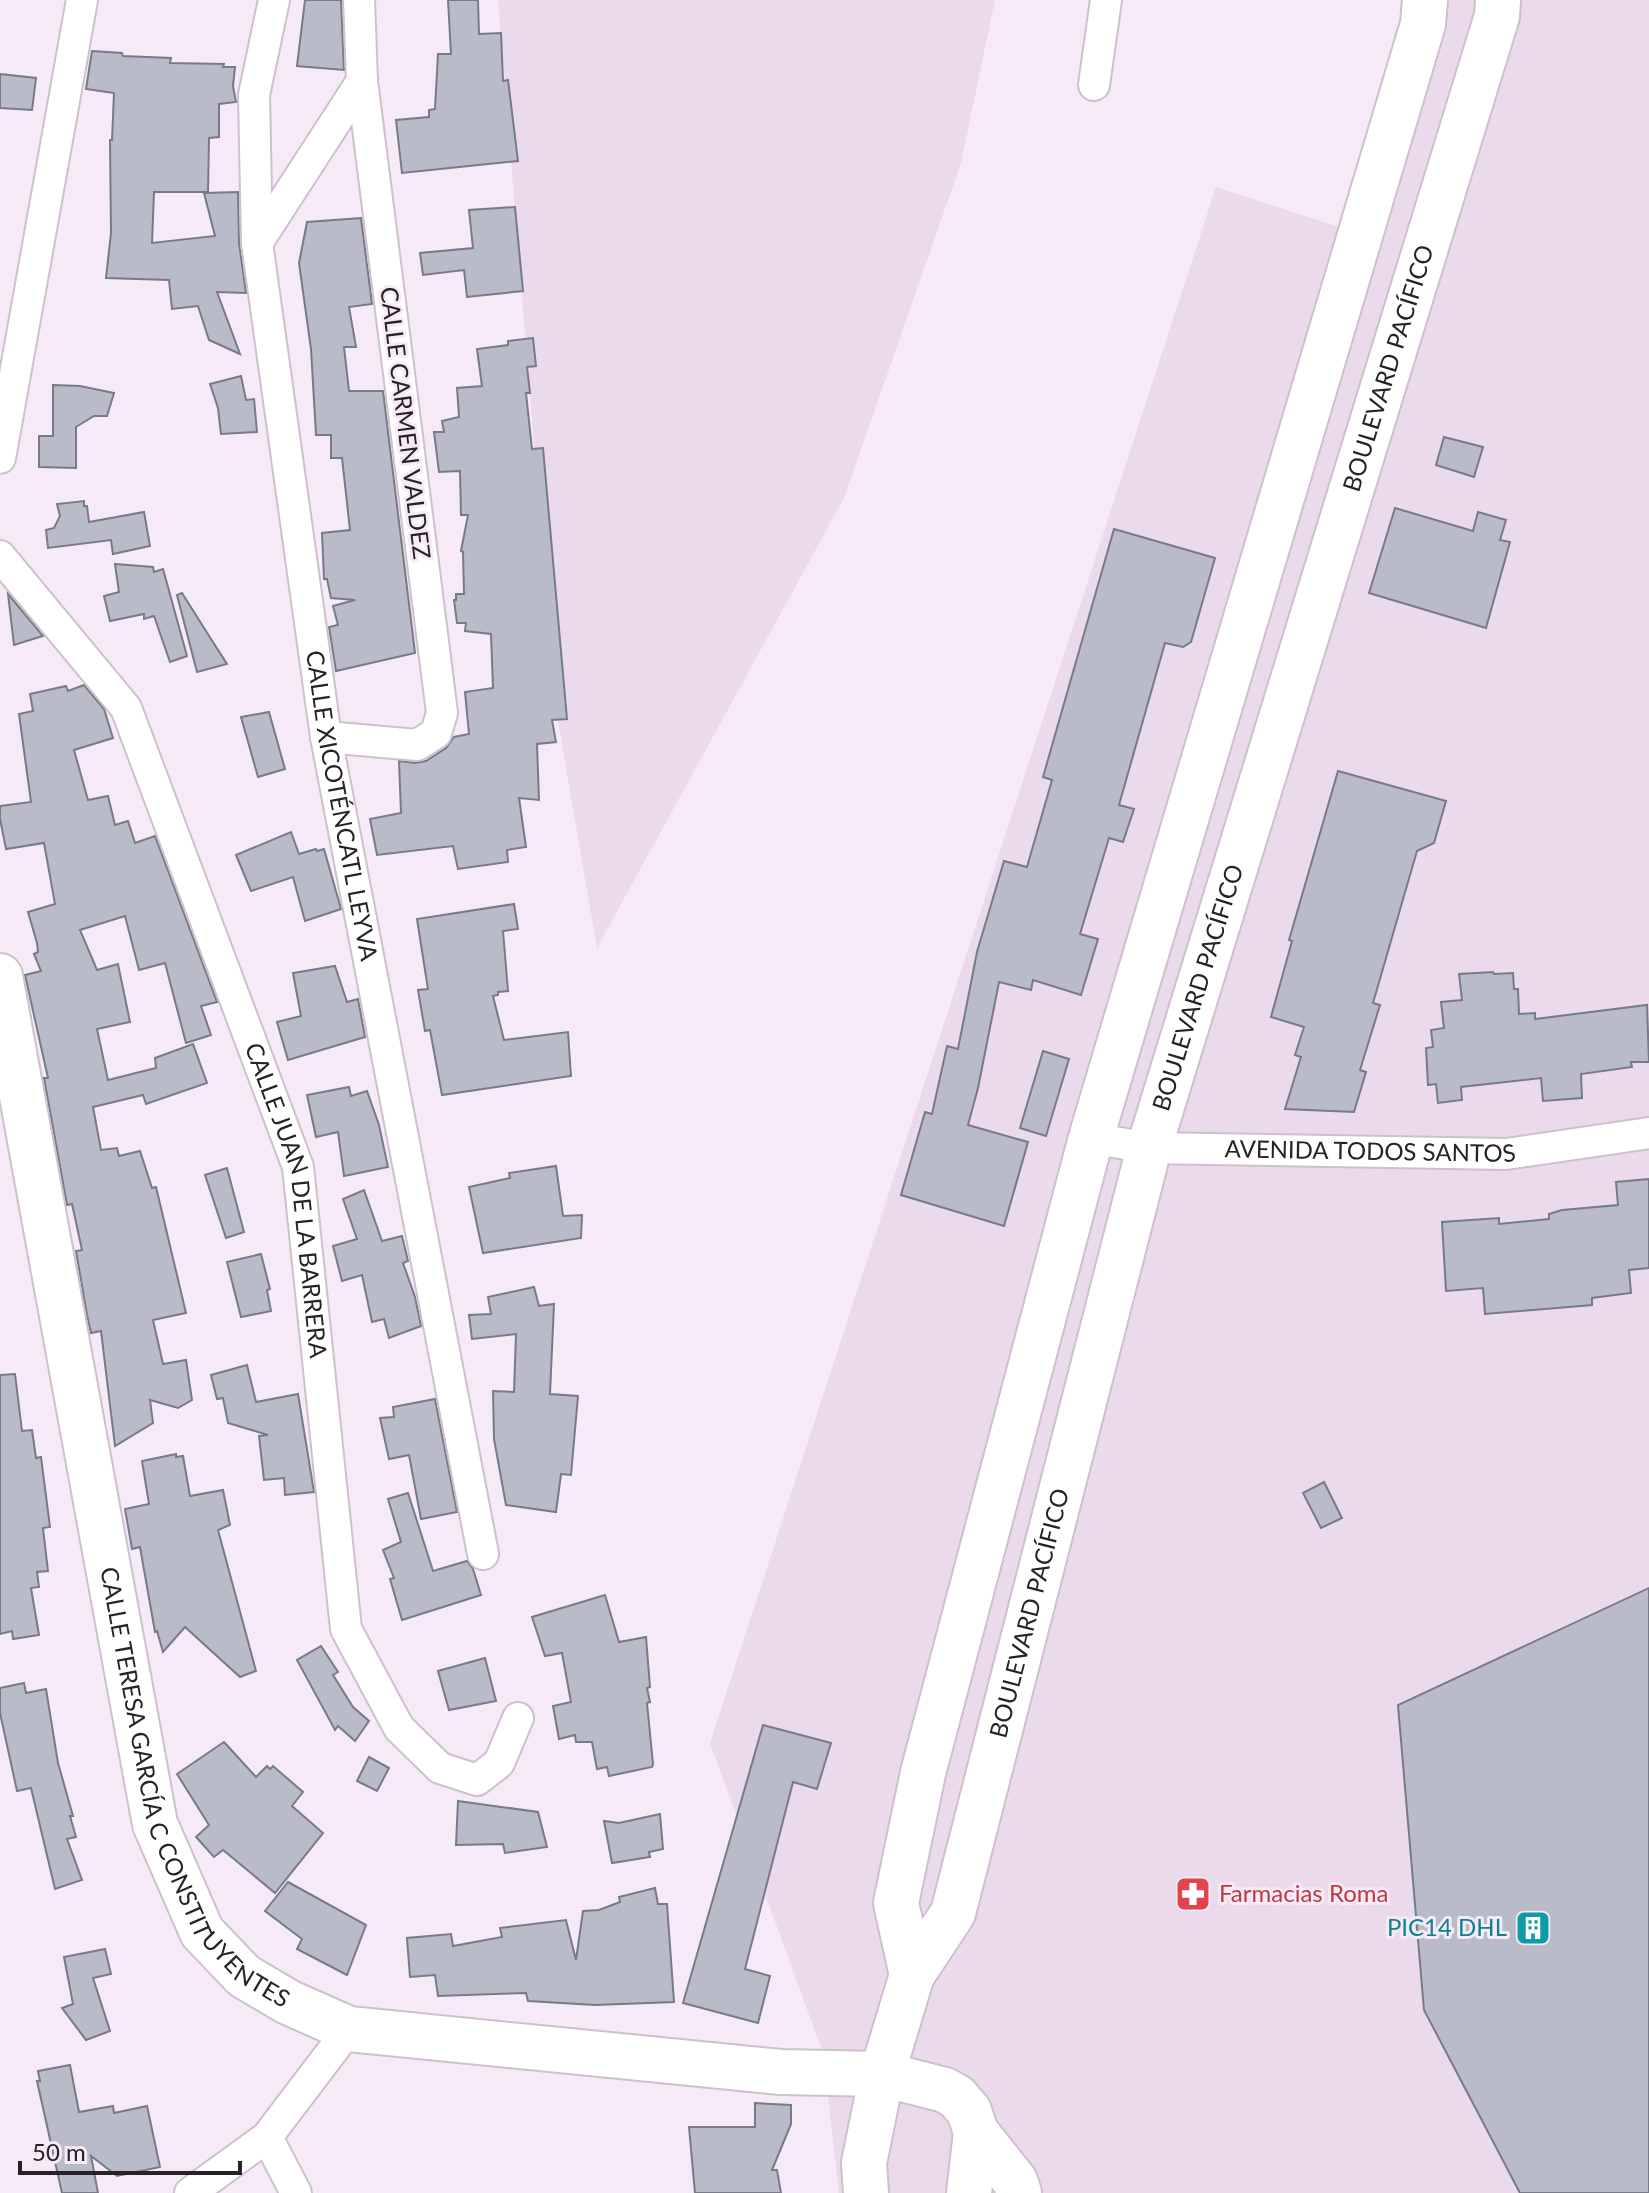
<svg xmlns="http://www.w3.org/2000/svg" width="1649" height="2193" viewBox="0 0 1649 2193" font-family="Lato,sans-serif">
<rect width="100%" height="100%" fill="#f6eaf6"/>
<!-- industrial -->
<g fill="#ebdaeb">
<path d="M498,0h497l-34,163 -117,335 -247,450 -42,-244z"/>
<path d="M1405,0h244v2193h-810l-16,-140 -113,-310 506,-1556 123,40 66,-211z"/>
</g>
<!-- building -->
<g fill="#babbc9" stroke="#797a87" stroke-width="2">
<path d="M305,0h36l3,70 -47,-4z"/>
<path d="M448,0h30l1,34 22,-1 2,48 5,-1 10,81 -116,12 -6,-53 33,-3v-7l6,-1 3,-55h13z"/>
<path d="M92,51l30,2 1,3 48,2 -1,5 54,1 -1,3h12l-2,19 3,16 -17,2v33l-10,1 -1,54h-54l-2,51 63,-7 -11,-43 34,-1 1,51 7,50 -29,-1 23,62 -31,-14 -11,-34 -26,3 -3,-29 -63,-2 5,-45 -1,-93h2l2,-47 -28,-4z"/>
<path d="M0,74l36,4 -4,32 -32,-2z"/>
<path d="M515,207l8,84 -56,6 -3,-27 -41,5 -3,-22 53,-5 -4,-38z"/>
<path d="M361,218l11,86 -23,3 7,40h-12l5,44h34l32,262 -79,18 -7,-44 9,-2 -5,-19 22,-6 -24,-2 -4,-19h-3l-2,-46 28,-3 -8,-72h-11v-23h-15l-5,-86 -12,-86 8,-41z"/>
<path d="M533,338l3,28 -9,1 3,26h-4l6,56 11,-1 24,271 -15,1 4,22 -19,2 2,56 -20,-2 7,49 -19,3 1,12 -50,7 -5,-23 -76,9 -7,-36 31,-6 -2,-52 16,2 11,-2 20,-13 8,-11 15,-3 -4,-42 28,-4 -2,-54 -26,-3 1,-8h-9l-3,-23h2v-6h8l-1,-42 -2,-1 7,-36h-7l-1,-44 -21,1 -5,-40h10l-2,-11 17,-4 -2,-29 25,-2 -5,-37 31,-4v-4z"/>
<path d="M241,376l5,24 8,-1 3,33 -36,2 -3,-26 -8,-24z"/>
<path d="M53,385l27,1 34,7 -7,23h-13l-18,11v41l-37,-1v-31h14z"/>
<path d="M1444,437l39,10 -9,30 -38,-12z"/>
<path d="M84,501v5h3l2,16 55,-10 6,34 -37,8 -2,-14 -63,8 -2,-18 8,-2 6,-12 -3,-12z"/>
<path d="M1395,508l78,23 5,-19 28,8 -6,20 10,2 -24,86 -117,-35z"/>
<path d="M1114,529l101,29 -24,84 -8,5 -18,-4 -46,162 15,4 -11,33 -14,-4 -29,96 18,5 -17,56 -48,-15 -2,10 -32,-8 -21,106 -10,37 60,17 -24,84 -103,-31 24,-83 7,2 15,-68 11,3 19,-97 27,-91 23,6 25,-87 -9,-3z"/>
<path d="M115,564l38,3 1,5 9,-3 24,87 -17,6 -16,-46 -10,3v-5l-34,7 -6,-25 15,-4z"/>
<path d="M182,593l29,46 16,25 -30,8 -20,-77z"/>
<path d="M8,594l35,42 -29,9z"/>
<path d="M84,685l20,24 9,29 -39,12 14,50 20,-4 7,29 13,-4 7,22 20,-7 62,166 -16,4 10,29 -25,8 -21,-80 -26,7 -14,-54 -45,14 17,40 21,-6 12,58 -33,7 11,51 48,-12 -1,-10 38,-14 14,39 -61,21 -3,-9 -50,12 8,43 16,-2 2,8 21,-5 12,37 4,-1 30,126 -33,7 10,44 23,-4 6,40 -14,8 -28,-8 3,23 -38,23 -14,-115 -10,2 -4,-18 -11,-64 6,-1 -10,-46 -5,1 -23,-127h4l-23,-103 16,-4 -7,-17 4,-2 -1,-9 -9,-31 27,-8 -11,-61 -38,6 -6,-30v-13l31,-4 -12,-88 14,-3 -3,-17 36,-8 2,5z"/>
<path d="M269,712l16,57 -27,8 -17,-60z"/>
<path d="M1338,771l108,30 -12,42 -17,8 -9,31 -35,121 7,2 -20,65 6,2 -12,40 -69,-3 16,-52 -6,-2 9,-28 -33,-10 21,-76 -3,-1z"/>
<path d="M291,832l8,22 17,-5 1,2 7,-2 17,60 -36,12 -12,-44 -42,14 -15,-36z"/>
<path d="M514,904l4,25 -15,2 5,60 -10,1v3l-5,1 11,44 64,-8 3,44 -129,19 -12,-65 -5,1 -7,-41 10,-1 -11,-70z"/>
<path d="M335,966l12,36 11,-3 7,38 -77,23 -11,-38 24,-6 -8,-43z"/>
<path d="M1493,972l1,2 19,-1 1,16h4l1,25 16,-1v6l112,-14 2,57h-18l1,5 -51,7 1,24 -39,3 -2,-23 -80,9 1,13 -24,3 -2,-19 -8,1 -2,-37 7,-1 -2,-17 13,-2 -3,-26 21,-2 -3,-26z"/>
<path d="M1043,1051l26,8 -23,77 -26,-8z"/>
<path d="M349,1087l2,9 16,-5 12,34 9,42 -44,9 -6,-44 -22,5 -9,-42z"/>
<path d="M556,1166l7,50 19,-1 -1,23 -98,15 -14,-66 41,-9 -1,-5z"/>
<path d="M227,1168l17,64 -18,6 -21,-63z"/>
<path d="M1649,1179v89l-20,2 2,23 -39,5v7l-107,9 -2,-26 -37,3 -4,-69 57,-4v6l50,-5v-5l13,-4 56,-5 -2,-23z"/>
<path d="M364,1190l18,51 20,-5 6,25 -5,2 12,34 6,29 -32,12 -5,-19 -12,3 -10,-47 -20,6 -9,-35 24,-7 -14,-40z"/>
<path d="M261,1254l9,35 -3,1 4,21 -30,6 -14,-55z"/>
<path d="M534,1287l5,19 15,-2 -4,90 28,2 -7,79 -10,-1 -5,38 -50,-7 -12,-66 -1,-48 21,1 2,-58 -44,5 -3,-24 22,-1 -3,-17z"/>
<path d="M247,1365l9,37 42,-8 16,98 -29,3 -1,-17 -20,2 -5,-44 9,-1 -40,-12 -5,-25 -6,1 -6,-24z"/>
<path d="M15,1374l7,57 10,-1 4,28 5,-1 9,70 -7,1 5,43 -11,1 2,15 -8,1 8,47 -26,4 -1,-8 -12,3v-259z"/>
<path d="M435,1399l22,113 -36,7 -12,-64 -20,4 -9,-41 14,-1 -1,-10z"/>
<path d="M176,1454v3l7,-1 7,40 33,-6 7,35 -12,5 38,141 -16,6 -55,-50 -22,25 -6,-21 -2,1 -15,-85 -8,2 -7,-40 24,-5 -7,-43z"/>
<path d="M1324,1482l18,36 -21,10 -18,-35z"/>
<path d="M408,1493l25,78 34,-10 6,8 8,26 -79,25 -12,-41 4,-1 -11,-28 18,-8 -13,-43z"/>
<path d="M1649,1588v605h-129l-96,-183 -26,-305z"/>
<path d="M605,1595l14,47 27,-5 4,50 -3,1 3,14 -3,1 6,61 -1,3 -43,9 -2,-9 -10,2 -5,-27h-16l-1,-7 -16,4 -6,-33 18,-4 -9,-49 -17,3 -13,-39z"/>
<path d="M321,1646l17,26 -5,3 20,32 16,14 -14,20 -17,-15 -3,4 -38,-70z"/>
<path d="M485,1658l11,43 -47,9 -11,-39z"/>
<path d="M24,1683l2,10 20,-4 12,74 15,53h-3l6,21 -9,2 15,41 -27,9 -24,-101 -14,3 -17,-78v-25z"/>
<path d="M763,1725l68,18 -14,46 -24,-7 -48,187 25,7 -12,47 -75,-20z"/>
<path d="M224,1742l32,35 11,-11 3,3 3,-3 30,26 -11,14 31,27 -48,60 -52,-43 -9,7 -18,-20 13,-12 -32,-51z"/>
<path d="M369,1757l20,11 -12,23 -20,-10z"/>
<path d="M458,1801l80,11 9,35 -42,6 -2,-9 -47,1z"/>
<path d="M660,1814l3,35 -14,3 1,5 -38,6 -8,-42 15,2z"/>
<path d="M288,1882l78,43 -19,50 -50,-26 5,-10 -37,-28z"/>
<path d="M655,1888l3,16h9l7,98 -79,3 -67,-4 -2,-8 -88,3 -3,-21 -25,2 -3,-39 44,-4 2,12 49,-9 -2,-9 66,-8 10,40 7,-49 16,-1 21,-8 -1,-5z"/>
<path d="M105,1949l6,25 -18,4 17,53 -24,9 -24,-32 11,-4 -9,-47z"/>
<path d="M70,2065l9,47 34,-6 1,7 33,-7 13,61 -43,9 -26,-20 7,37h-36l-25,-112h3l-2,-10z"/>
<path d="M755,2103l36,2v19l-19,46h5l4,23h-86l-6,-66h66z"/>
</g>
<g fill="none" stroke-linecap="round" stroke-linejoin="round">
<defs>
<g id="street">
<path id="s1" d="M362,81l-105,162 69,494 157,817"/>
<path d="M1094,85l12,-85"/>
<path d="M257,243l-3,-148 20,-95"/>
<path d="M0,458l82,-458"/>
<path id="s2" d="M0,556l126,152 172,459 48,462 53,99 41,40 37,12 22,-17 19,-45"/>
<path d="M326,737l91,8 19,-12 6,-20 -80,-632 -3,-81"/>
<path id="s3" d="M1091,1138l58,10 357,6 143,-21"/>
<path d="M267,2137l29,56"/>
<path d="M190,2193l77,-56 82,-108"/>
</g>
<g id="secondary">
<path id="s4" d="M0,976l155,848 47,108 42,44 44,26 61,27 432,43 101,2 63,16 12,7 12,14 7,21 39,49 4,12"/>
<path d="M969,2193l7,-61"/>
</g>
<g id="primary">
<path d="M912,1975l-16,-72 27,-130 168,-635 332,-1114 2,-24"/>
<path id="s5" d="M866,2193l-2,-30 18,-89 30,-99 41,-62 196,-765 348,-1132 1,-16"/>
</g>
</defs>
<!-- street casing -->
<use href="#street" stroke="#cdc1cd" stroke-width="34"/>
<!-- secondary casing -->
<use href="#secondary" stroke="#cdc1cd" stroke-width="48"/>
<!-- primary casing -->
<use href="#primary" stroke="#cdc1cd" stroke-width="48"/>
<!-- street -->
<use href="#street" stroke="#fff" stroke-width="30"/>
<!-- secondary -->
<use href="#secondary" stroke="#fff" stroke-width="44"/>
<!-- primary -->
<use href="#primary" stroke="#fff" stroke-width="44"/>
</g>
<!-- icons -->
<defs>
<symbol id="pharmacy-square" viewBox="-11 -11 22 22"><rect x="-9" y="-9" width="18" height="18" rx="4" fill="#e0444e" stroke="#f6eaf6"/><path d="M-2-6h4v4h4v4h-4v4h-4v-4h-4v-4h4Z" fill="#fff"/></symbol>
<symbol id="building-square" viewBox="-11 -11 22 22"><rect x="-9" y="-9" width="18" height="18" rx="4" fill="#0f9aa8" stroke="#f6eaf6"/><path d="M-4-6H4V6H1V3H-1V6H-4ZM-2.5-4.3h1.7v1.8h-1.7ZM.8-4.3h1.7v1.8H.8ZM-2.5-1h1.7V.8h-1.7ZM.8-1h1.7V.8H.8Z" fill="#fff"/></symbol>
</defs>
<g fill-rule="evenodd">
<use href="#pharmacy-square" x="1173" y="1874" width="40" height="40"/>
<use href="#building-square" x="1513" y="1908" width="40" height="40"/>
</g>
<g text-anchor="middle" stroke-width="6" stroke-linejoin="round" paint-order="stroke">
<!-- street labels -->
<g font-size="24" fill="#262226" stroke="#f6eaf6">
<text dy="8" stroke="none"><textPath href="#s5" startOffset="1904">BOULEVARD PACÍFICO</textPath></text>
<text transform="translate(405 423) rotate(83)" y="8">CALLE CARMEN VALDEZ</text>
<text dy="8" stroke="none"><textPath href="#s1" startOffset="762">CALLE XICOTÉNCATL LEYVA</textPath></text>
<text dy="8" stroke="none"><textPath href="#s5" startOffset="1256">BOULEVARD PACÍFICO</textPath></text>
<text dy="8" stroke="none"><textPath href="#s3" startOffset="280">AVENIDA TODOS SANTOS</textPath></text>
<text dy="8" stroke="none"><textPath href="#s2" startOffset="718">CALLE JUAN DE LA BARRERA</textPath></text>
<text dy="8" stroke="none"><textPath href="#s5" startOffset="608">BOULEVARD PACÍFICO</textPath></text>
<text dy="8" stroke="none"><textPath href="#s4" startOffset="846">CALLE TERESA GARCÍA C CONSTITUYENTES</textPath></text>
</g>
<!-- health labels -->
<g font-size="24" fill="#be3a42" stroke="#f6eaf6" text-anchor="start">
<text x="1219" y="1902">Farmacias Roma</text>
</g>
<!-- culture labels -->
<g font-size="24" fill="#0d838f" stroke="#f6eaf6" text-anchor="end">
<text x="1507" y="1936">PIC14 DHL</text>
</g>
</g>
<!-- scale -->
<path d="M20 2161v12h220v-12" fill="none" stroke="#262226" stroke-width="4"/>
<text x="32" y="2161" font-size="24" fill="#262226" stroke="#f6eaf6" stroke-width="6" paint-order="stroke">50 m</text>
</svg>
